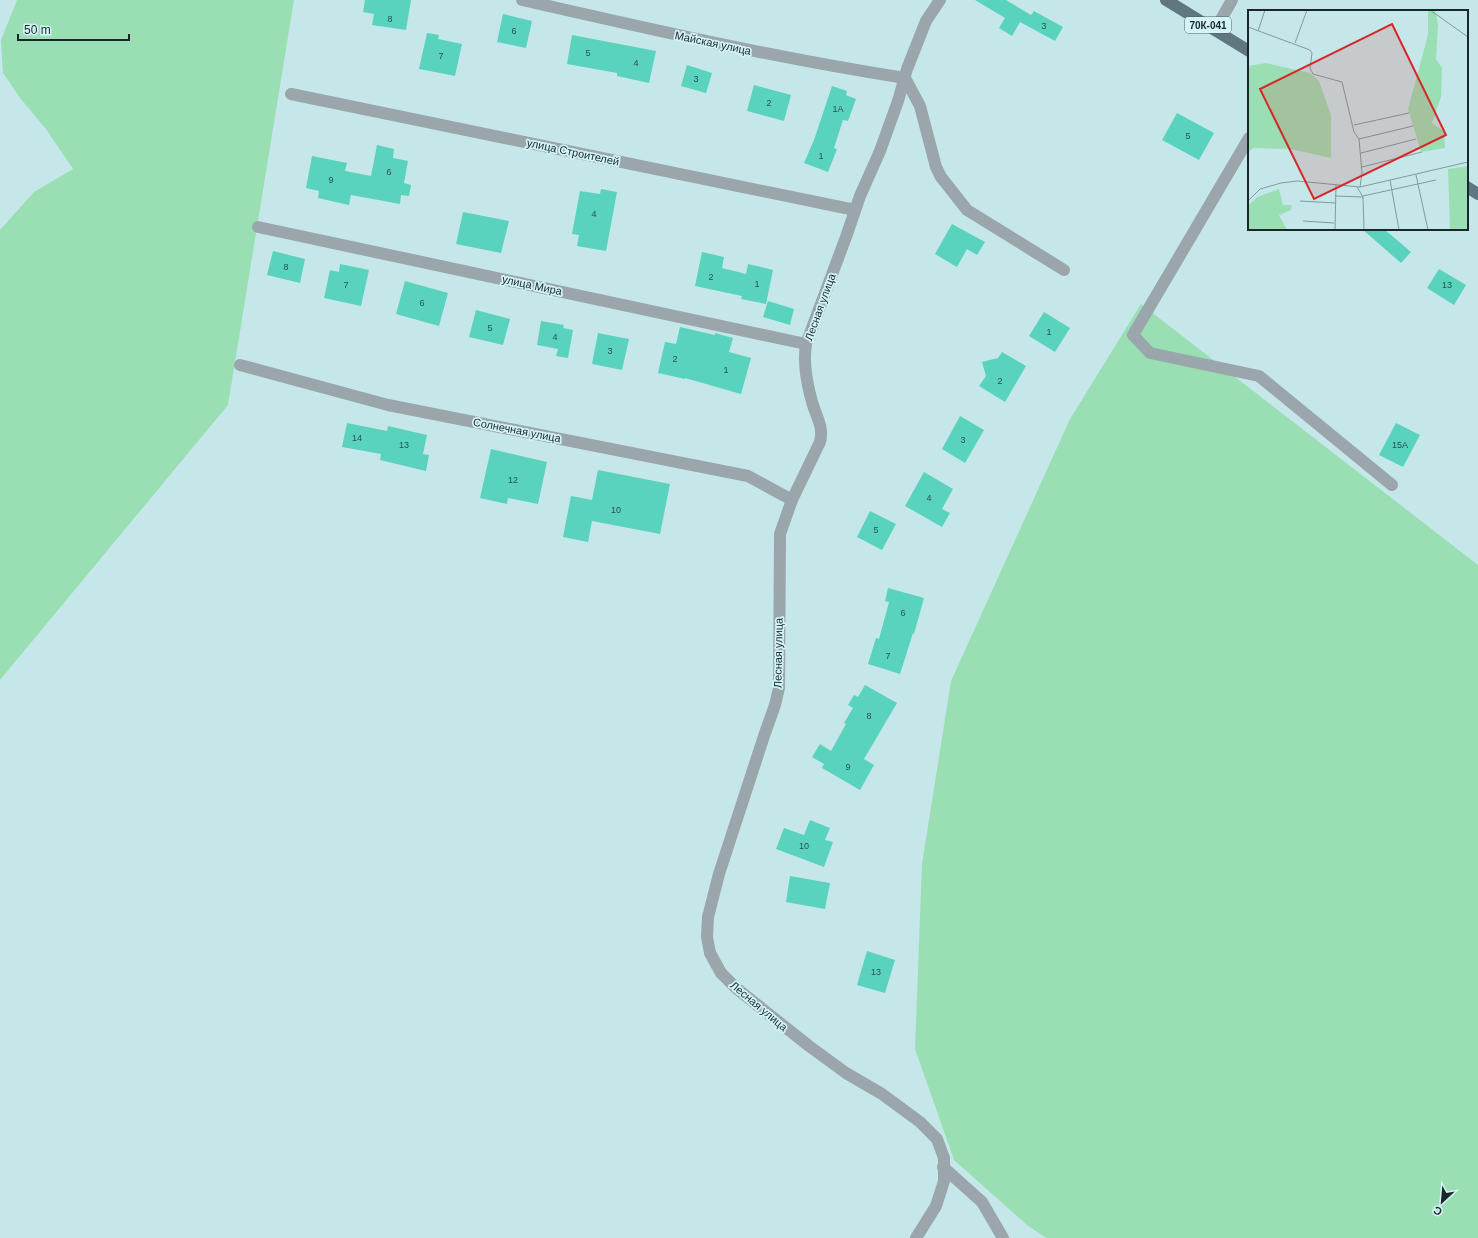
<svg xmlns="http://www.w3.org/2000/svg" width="1478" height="1238" viewBox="0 0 1478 1238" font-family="Arial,sans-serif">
<rect width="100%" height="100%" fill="#c5e7ea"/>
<!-- green -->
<g fill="#9adfb4">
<path d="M17,0h277l-66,405 -228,275v-450l34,-38 39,-23 -27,-40 -26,-31 -17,-25 -2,-33z"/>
<path d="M1141,304l337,261v673h-432l-19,-13 -73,-65 -39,-111 7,-185 29,-183 119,-262z"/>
</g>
<!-- building -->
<g fill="#59d3be">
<path d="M365,0h46l-5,30 -34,-5 2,-11 -11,-2z"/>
<path d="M975,0h31l25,15 3,-4 29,16 -8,14 -35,-19 -8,14 -13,-8 6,-10z"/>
<path d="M503,14l29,7 -6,27 -29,-6z"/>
<path d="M427,33l12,2 -1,4 24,5 -7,32 -36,-7z"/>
<path d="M572,35l84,16 -7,32 -32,-7v-3l-50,-9z"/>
<path d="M687,65l25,8 -6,20 -25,-7z"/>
<path d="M754,85l37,10 -7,26 -37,-10z"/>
<path d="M832,86l15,5 -1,4 10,4 -8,22 -5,-1 -9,28 3,1 -9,23 -24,-9 10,-23z"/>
<path d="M1177,113l37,20 -15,27 -37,-20z"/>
<path d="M377,145l17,4 -1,9 15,3 -4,22 7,2 -2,11 -8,-1 -1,9 -49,-9 -2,10 -31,-7 1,-7 -13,-3 6,-32 35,7 -2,8 26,5z"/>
<path d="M601,189l16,3 -11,59 -29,-5 2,-11 -7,-1 8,-43 20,3z"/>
<path d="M463,212l46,9 -8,32 -45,-9z"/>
<path d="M952,224l33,18 -8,13 -10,-6 -10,18 -22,-13z"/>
<path d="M1362,229h22l27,23 -10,11z"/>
<path d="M273,251l32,8 -5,24 -33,-8z"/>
<path d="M702,252l22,5 -2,11 24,6 2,-10 25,6 -7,34 -25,-5 1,-3 -47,-10z"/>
<path d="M340,264l29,6 -8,36 -37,-8 6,-28 9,2z"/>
<path d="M1439,269l27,16 -12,20 -27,-17z"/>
<path d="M405,281l43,12 -9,33 -43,-12z"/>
<path d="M768,301l26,8 -4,16 -27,-8z"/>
<path d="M476,310l34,9 -7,26 -34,-8z"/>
<path d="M1044,312l26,16 -15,24 -26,-16z"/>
<path d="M541,321l23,4 -1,3 10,2 -5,28 -12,-2 2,-7 -21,-4z"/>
<path d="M680,327l35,8v-2l18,5 -4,14 22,6 -10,36 -56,-16v1l-27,-6 7,-31 11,2z"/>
<path d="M598,333l31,6 -7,31 -30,-6z"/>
<path d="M1002,352l24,14 -21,36 -26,-16 7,-10 -4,-14 16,-4z"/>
<path d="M960,416l24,14 -19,33 -23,-14z"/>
<path d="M347,423l40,8 1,-5 39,9 -4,19 6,1 -3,16 -46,-11 1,-6 -39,-7z"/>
<path d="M1396,423l24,12 -17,32 -24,-12z"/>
<path d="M491,449l56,13 -9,42 -30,-6 -1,6 -27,-6z"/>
<path d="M598,470l72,14 -10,50 -68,-13 -4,21 -25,-5 8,-41 21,4z"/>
<path d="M924,472l29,17 -11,20 8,4 -8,14 -37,-21z"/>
<path d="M870,511l26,13 -14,26 -25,-13z"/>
<path d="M888,588l36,10 -10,36 -1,-1 -13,41 -32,-10 8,-26 3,1 10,-37 -4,-1z"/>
<path d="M865,685l32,18 -33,56 10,6 -14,25 -38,-22 2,-4 -12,-7 8,-13 11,7 15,-27 -2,-1 9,-15 -5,-3 6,-10 4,2z"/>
<path d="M810,820l20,8 -5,12 8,2 -9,25 -48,-18 8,-21 20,7z"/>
<path d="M790,876l40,7 -5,26 -39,-7z"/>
<path d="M867,951l28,9 -10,33 -28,-8z"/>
</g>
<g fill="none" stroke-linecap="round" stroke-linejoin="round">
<!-- minor -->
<g stroke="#9aa6ac" stroke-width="12">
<path d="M522,0c127,29 254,58 383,78l15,28 16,61 5,10 26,33 97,60"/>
<path d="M1215,30l17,-30"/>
<path d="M291,94l564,116"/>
<path d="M1249,138l-116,197 17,18 109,23 133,109"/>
<path d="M258,227l548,117"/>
<path d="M240,365l148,40 360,71 44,24"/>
<path d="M943,1167l39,35 21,36"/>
<path d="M916,1238l20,-32 8,-25v-23l-7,-19 -17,-17 -38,-28 -36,-21 -37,-27 -73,-58 -15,-15 -11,-20 -3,-16 1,-20 11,-43 45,-138 11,-31 4,-17 1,-154 12,-34 28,-58c4,-15 -4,-26 -8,-40 -5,-19 -9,-38 -6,-58l40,-107 14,-41 20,-45 18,-50 9,-32 19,-48 14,-21"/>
</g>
<!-- major -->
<g stroke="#607680" stroke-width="12">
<path d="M1166,0l83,51"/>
<path d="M1467,187l11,7"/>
</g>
</g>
<g text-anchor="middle" stroke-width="3.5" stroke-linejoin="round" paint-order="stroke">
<!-- number labels -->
<g font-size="9" fill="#2a524e">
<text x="390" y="22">8</text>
<text x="1044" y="29">3</text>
<text x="514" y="34">6</text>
<text x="588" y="56">5</text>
<text x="441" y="59">7</text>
<text x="636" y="66">4</text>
<text x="696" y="82">3</text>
<text x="769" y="106">2</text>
<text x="838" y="112">1А</text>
<text x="1188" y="139">5</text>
<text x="821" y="159">1</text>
<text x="389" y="175">6</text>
<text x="331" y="183">9</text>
<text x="594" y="217">4</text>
<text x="286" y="270">8</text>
<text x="711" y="280">2</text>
<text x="757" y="287">1</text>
<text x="346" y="288">7</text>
<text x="1447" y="288">13</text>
<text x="422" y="306">6</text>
<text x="490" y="331">5</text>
<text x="1049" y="335">1</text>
<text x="555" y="340">4</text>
<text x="610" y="354">3</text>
<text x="675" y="362">2</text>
<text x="726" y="373">1</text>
<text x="1000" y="384">2</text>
<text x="357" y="441">14</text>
<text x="963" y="443">3</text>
<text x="404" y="448">13</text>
<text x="1400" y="448">15А</text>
<text x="513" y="483">12</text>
<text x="929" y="501">4</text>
<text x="616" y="513">10</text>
<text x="876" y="533">5</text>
<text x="903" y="616">6</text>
<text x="888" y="659">7</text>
<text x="869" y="719">8</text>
<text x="848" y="770">9</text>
<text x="804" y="849">10</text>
<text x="876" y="975">13</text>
</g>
<!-- shield labels -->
<rect fill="#d2f4f7" stroke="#516467" stroke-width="1" x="1185" y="17" width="46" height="16" rx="3"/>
<g font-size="10" font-weight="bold" fill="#1a2729">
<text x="1208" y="29">70К-041</text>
</g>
<!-- street labels -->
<g font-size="11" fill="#1a2729" stroke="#d2f4f7">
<text transform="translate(713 43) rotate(12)" y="4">Майская улица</text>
<text transform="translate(573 152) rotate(12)" y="4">улица Строителей</text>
<text transform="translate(532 285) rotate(12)" y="4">улица Мира</text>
<text transform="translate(820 307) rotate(-70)" y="4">Лесная улица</text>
<text transform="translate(517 430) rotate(11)" y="4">Солнечная улица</text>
<text transform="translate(778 653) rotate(-89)" y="4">Лесная улица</text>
<text transform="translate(759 1006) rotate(40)" y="4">Лесная улица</text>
</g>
</g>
<!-- overview -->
<g transform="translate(1248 10)">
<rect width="220" height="220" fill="#c5e7ea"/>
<path d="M180,0h7l3,14 -2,35 6,9 -1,29 -9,26 12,8 1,17 -24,4 -13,-43 20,-74zM18,53l44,10 9,8 12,34v43l-41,-9 -36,-1 -6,4v-86zM220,156v64h-18l-2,-61zM31,179l4,16h9l-1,5 -12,5 8,15h-39v-24l9,-9z" fill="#9adfb4"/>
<path fill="none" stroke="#819a9d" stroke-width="1" d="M182,0l38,27M0,17l62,23 2,3 -2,15 3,6 29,8 12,50 5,7 3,34 -2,14M10,21l7,-21M47,33l12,-33M106,115l55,-12M111,129l54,-13M113,143l55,-14M114,157l60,-15M168,165l12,55M142,170l9,50M109,177l6,10 1,33M87,186l28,1M115,186l73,-16M0,191l12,-12 21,-6 16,-2 63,6 108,-25M52,191l35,2M55,211l31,2M87,220l1,-45"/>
<path fill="#d62828" fill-opacity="0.15" stroke="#d62828" stroke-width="2" d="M144,14l54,111 -132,64 -54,-110z"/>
<rect width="220" height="220" fill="none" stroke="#1a2729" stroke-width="2"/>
</g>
<!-- north arrow -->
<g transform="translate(1442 1202) rotate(206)" stroke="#d2f4f7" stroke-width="3" paint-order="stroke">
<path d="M0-3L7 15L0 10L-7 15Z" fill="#1a2729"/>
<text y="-6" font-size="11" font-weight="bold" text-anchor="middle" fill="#1a2729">С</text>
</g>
<!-- scale -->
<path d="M18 34v6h111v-6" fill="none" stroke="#1a2729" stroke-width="2"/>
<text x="24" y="34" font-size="12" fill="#1a2729" stroke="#d2f4f7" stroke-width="3" paint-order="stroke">50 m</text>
</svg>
